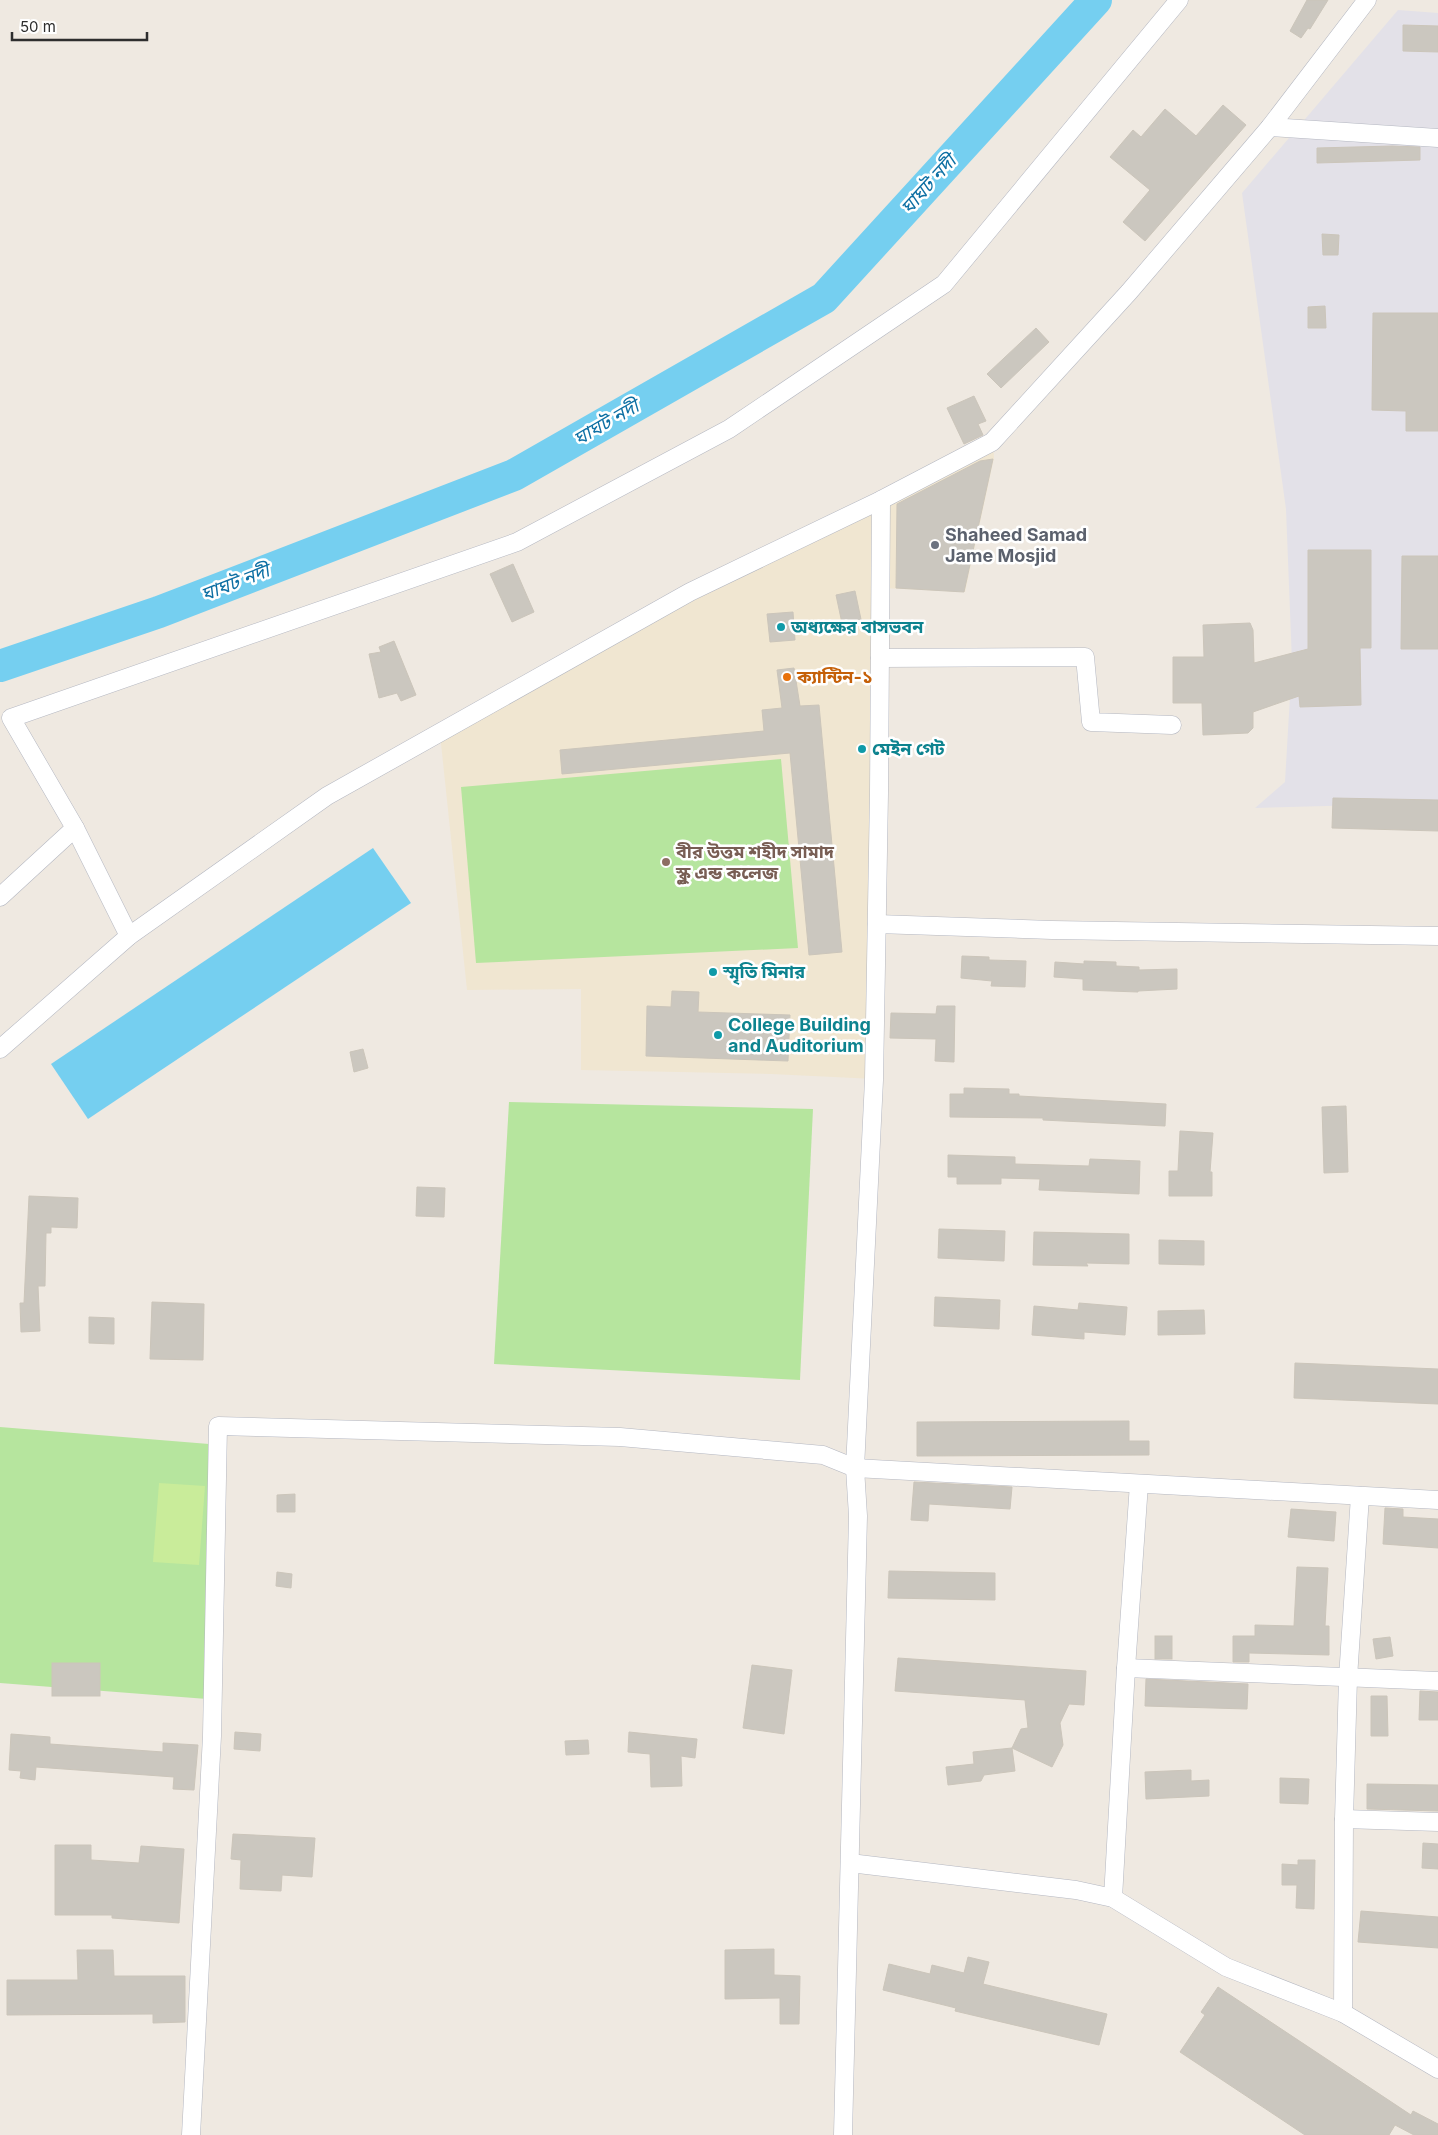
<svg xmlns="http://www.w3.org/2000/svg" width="1438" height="2135" viewBox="0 0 1438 2135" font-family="Inter,'Noto Sans Bengali',sans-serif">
<rect width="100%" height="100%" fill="#efe9e1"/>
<!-- industrial -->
<path fill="#e3e1e8" d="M1398,10l40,3v790l-183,5 30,-26 7,-120 -6,-153 -44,-316z"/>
<!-- education -->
<path fill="#f0e6d1" d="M993,443l1,15 -29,134 -83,-4 -7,491 -104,-5 -190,-4v-81l-114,1 -27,-256 251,-141z"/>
<!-- green -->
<g fill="#b6e59e">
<path d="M781,759l17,189 -322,15 -15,-176z"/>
<path d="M509,1102l304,7 -13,271 -306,-16z"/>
<path d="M0,1427l209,17 -2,255 -207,-16z"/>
</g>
<!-- pitch -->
<path fill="#c9ec9a" d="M159,1483l46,3 -6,79 -46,-3z"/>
<!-- water -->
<path fill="#75cff0" d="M373,848l38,55 -323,216 -37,-55z"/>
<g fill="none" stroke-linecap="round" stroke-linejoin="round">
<!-- river -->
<path stroke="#75cff0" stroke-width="32" d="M0,666l159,-54 355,-137 310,-177 272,-298"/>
</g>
<!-- building -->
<g fill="#cbc7bf" stroke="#cbc5ba">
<path d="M1307,0h21l-18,29 -2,-1 -7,10 -11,-7z"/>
<path d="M1403,25l35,1v26l-35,-1z"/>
<path d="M1223,105l23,20 -101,116 -22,-19 27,-32 -40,-33 23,-27 8,7 24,-28 31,27z"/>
<path d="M1392,146l28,1v13l-103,3v-15z"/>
<path d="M1322,234l17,1 -1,20h-15z"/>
<path d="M1325,306l1,22h-18v-21z"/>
<path d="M1373,313h65v118h-32v-20l-34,-1z"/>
<path d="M1036,328l13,14 -48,46 -14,-14z"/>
<path d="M974,396l12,25 -8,3 5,11 -19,9 -17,-36z"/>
<path d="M993,459l-29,133 -68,-4 1,-84 83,-43z"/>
<path d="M1308,550h63v98h-11l1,57 -61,2 -1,-11 -46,16v16l-5,5 -45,2 -1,-32h-29v-46h31l-1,-32 47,-2 3,7 1,33 54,-14z"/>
<path d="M1402,556h36v93h-37z"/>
<path d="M513,564l21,48 -22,10 -22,-48z"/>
<path d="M855,591l7,33 -19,4 -7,-33z"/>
<path d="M793,612l2,28 -25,2 -3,-28z"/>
<path d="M394,641l22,54 -15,6 -4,-8 -18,5 -10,-44 12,-2 -2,-5z"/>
<path d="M794,668l6,38 19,-1 23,247 -33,3 -19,-202 -228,21 -2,-24 204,-19 -2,-21 20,-2 -5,-38z"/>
<path d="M1333,798l105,2v31l-106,-3z"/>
<path d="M962,956l27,1v3l37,1 -1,26 -34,-1 1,-5 -31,-3z"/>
<path d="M1084,961l32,1v4l23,1v3l38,-1v20l-39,2v1l-55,-2v-11l-29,-2 1,-15 29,2z"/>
<path d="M672,991l27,1 -1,20 92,3 -2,46 -142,-5 1,-50 24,1z"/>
<path d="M937,1006h18l-1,56 -19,-1 1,-22 -46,-1 1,-25 45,1z"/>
<path d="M363,1049l5,19 -14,4 -4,-20z"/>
<path d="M964,1088l45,1v5h10v2l147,8 -1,22 -122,-6v-2l-93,-1v-23h14z"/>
<path d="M1346,1106l2,66 -24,1 -2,-66z"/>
<path d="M1180,1131l33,2 -3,39h2v24h-43v-25h9z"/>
<path d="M948,1155l67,2v7l74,2 1,-7 50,2 -1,33 -100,-4 1,-11 -39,-1v6h-44v-7h-9z"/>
<path d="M417,1187l28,1 -1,29 -28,-1z"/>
<path d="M29,1196l49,2 -1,30 -26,-1v6h-5l-1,53h-7l2,45 -19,1 -1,-29h4z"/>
<path d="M939,1229l66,2 -1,30 -66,-3z"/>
<path d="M1034,1232l95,2v30l-43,-1 2,3 -55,-1z"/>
<path d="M1159,1240l45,1v24l-45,-1z"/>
<path d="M935,1297l65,3 -1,29 -65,-3z"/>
<path d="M152,1302l52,2 -1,56 -53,-1z"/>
<path d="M1079,1303l48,4 -2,28 -41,-3v7l-52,-4 2,-29 44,4z"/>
<path d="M1204,1310l1,24 -47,1v-24z"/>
<path d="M89,1317l25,1v26l-25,-1z"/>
<path d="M1295,1363l143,6v35l-144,-6z"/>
<path d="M1129,1421v20h20v14l-232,1v-34z"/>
<path d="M914,1482l98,5 -2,22 -81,-5 -1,17 -17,-1z"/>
<path d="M295,1494v18h-18v-17z"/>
<path d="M1385,1508l18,1v8l35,2v29l-55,-4z"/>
<path d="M1291,1509l45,3 -2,29 -46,-4z"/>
<path d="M1297,1567l31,1 -3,58h4v29l-80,-2v9h-16v-26h22v-11l39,1z"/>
<path d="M889,1571l106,2v27l-107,-2z"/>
<path d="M277,1572l15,2 -1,14 -15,-2z"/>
<rect x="1155" y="1636" width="17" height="23"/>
<path d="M1390,1637l3,19 -17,3 -3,-20z"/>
<path d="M898,1658l188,13 -2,34 -15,-1 -9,19 3,22 -11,22 -40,-19 3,23 -31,4 -3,6 -33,4 -2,-18 28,-3 -1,-12 39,-4 9,-19 7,-1 -3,-28 -130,-9z"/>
<rect x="52" y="1663" width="48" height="33"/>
<path d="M752,1665l40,5 -8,64 -41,-6z"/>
<path d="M1146,1679l102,5 -1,25 -102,-3z"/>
<path d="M1420,1691l18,1v28h-19z"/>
<path d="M1371,1696h16l1,40h-17z"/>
<path d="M235,1732l26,2 -1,17 -26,-2z"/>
<path d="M629,1732l68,7 -2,19 -14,-2 1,30 -31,1 -1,-33 -22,-2z"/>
<path d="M11,1734l39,3v7l113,8v-9l35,2 -4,45 -21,-1 1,-12 -138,-10 -1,13 -15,-2 1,-7 -12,-1z"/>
<path d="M588,1740l1,14 -23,1 -1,-14z"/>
<path d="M1191,1770v11l18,-1v16l-63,3 -1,-27z"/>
<path d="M1280,1778l29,1 -1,25 -28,-1z"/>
<path d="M1367,1784l71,1v26l-71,-2z"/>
<path d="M233,1834l82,4 -3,39 -30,-2 -1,16 -41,-2 1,-29 -10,-1z"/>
<path d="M1423,1843l15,1v25l-16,-1z"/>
<path d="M55,1845h36v15l48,3 2,-17 43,3 -5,74 -67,-5v-3h-57z"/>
<path d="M1298,1860h17l-1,49 -18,-1 1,-23h-15v-21l16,1z"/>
<path d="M1361,1911l77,6v31l-80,-6z"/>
<path d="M774,1949v26l26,1 -1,48h-19v-26l-55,1v-49z"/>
<path d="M77,1950h36l1,26h71v46l-32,1v-9l-146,1v-35h71z"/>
<path d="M968,1957l21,5 -6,22 124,30 -8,31 -144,-34 1,-3 -73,-18 6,-26 41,10 2,-9 32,8z"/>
<path d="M1218,1987l193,128 2,-4 25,13v11h-24l-19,-10 -6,10h-84l-125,-83 25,-37 -4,-3z"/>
</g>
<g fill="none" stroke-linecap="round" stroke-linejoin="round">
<defs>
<g id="minor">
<path d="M1270,127l168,11"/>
<path d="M880,658l205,-1 6,65 81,3"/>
<path d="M75,828l54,108"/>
<path d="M0,897l75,-69 -64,-110 506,-176 212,-113 215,-145 235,-284"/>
<path d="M877,924l175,6 386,6"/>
<path d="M0,1049l129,-113 198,-140 363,-204 191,-92 111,-58 137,-150 141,-165 97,-127"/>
<path d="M1126,1668l312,13"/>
<path d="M1344,1819l94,3"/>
<path d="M850,1863l226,27 37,8 113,69 117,46 95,56"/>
<path d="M1113,1898l13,-230 13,-184"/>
<path d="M1343,2013l1,-194 4,-141 12,-182"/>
<path d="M191,2135l21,-399 6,-310 402,11 203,18 32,13 583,32"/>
<path d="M843,2135l15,-619 -3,-48 19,-388 5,-287 2,-293"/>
</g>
</defs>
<!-- minor casing -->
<use href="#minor" stroke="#b4b7c1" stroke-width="19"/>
<!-- minor -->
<use href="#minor" stroke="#fff" stroke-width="18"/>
</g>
<!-- markers -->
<circle fill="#6b7280" stroke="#fff" stroke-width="2" cx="935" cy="545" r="5"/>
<g fill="#0f9aa8" stroke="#fff" stroke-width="2">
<circle cx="781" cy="627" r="5"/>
<circle cx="862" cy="749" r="5"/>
<circle cx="713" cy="972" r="5"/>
<circle cx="718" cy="1035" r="5"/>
</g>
<circle fill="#e8710a" stroke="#fff" stroke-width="2" cx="787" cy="677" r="5"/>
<circle fill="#8d6e63" stroke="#fff" stroke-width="2" cx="666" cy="862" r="5"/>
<g text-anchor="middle" stroke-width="5" stroke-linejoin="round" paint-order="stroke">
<!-- worship labels -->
<g font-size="18" font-weight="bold" fill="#5b616d" stroke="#fff" text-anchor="start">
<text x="945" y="541">Shaheed Samad<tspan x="945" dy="21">Jame Mosjid</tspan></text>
</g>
<!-- culture labels -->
<g font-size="18" font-weight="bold" fill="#0d838f" stroke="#fff" text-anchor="start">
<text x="791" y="633">অধ্যক্ষের বাসভবন</text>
<text x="872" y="755">মেইন গেট</text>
<text x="723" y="978">স্মৃতি মিনার</text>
<text x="728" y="1031">College Building<tspan x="728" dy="21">and Auditorium</tspan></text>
</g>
<!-- food labels -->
<g font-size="18" font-weight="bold" fill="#c56008" stroke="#fff" text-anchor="start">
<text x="797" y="683">ক্যান্টিন-১</text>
</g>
<!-- education labels -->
<g font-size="18" font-weight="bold" fill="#785e54" stroke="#fff" text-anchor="start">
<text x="676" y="858">বীর উত্তম শহীদ সামাদ<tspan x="676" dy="21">স্কুল এন্ড কলেজ</tspan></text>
</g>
<!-- water labels -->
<g font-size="19" font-style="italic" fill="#0d6fa3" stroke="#fff">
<text transform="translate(928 184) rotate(-48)" y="7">ঘাঘট নদী</text>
<text transform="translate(606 422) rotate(-30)" y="7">ঘাঘট নদী</text>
<text transform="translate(235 582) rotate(-21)" y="7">ঘাঘট নদী</text>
</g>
</g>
<!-- scale -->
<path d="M12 32v8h135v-8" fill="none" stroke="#2e2e2e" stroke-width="2.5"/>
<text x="20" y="32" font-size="15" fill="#2e2e2e" stroke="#ffffff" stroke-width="4" paint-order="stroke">50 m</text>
</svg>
